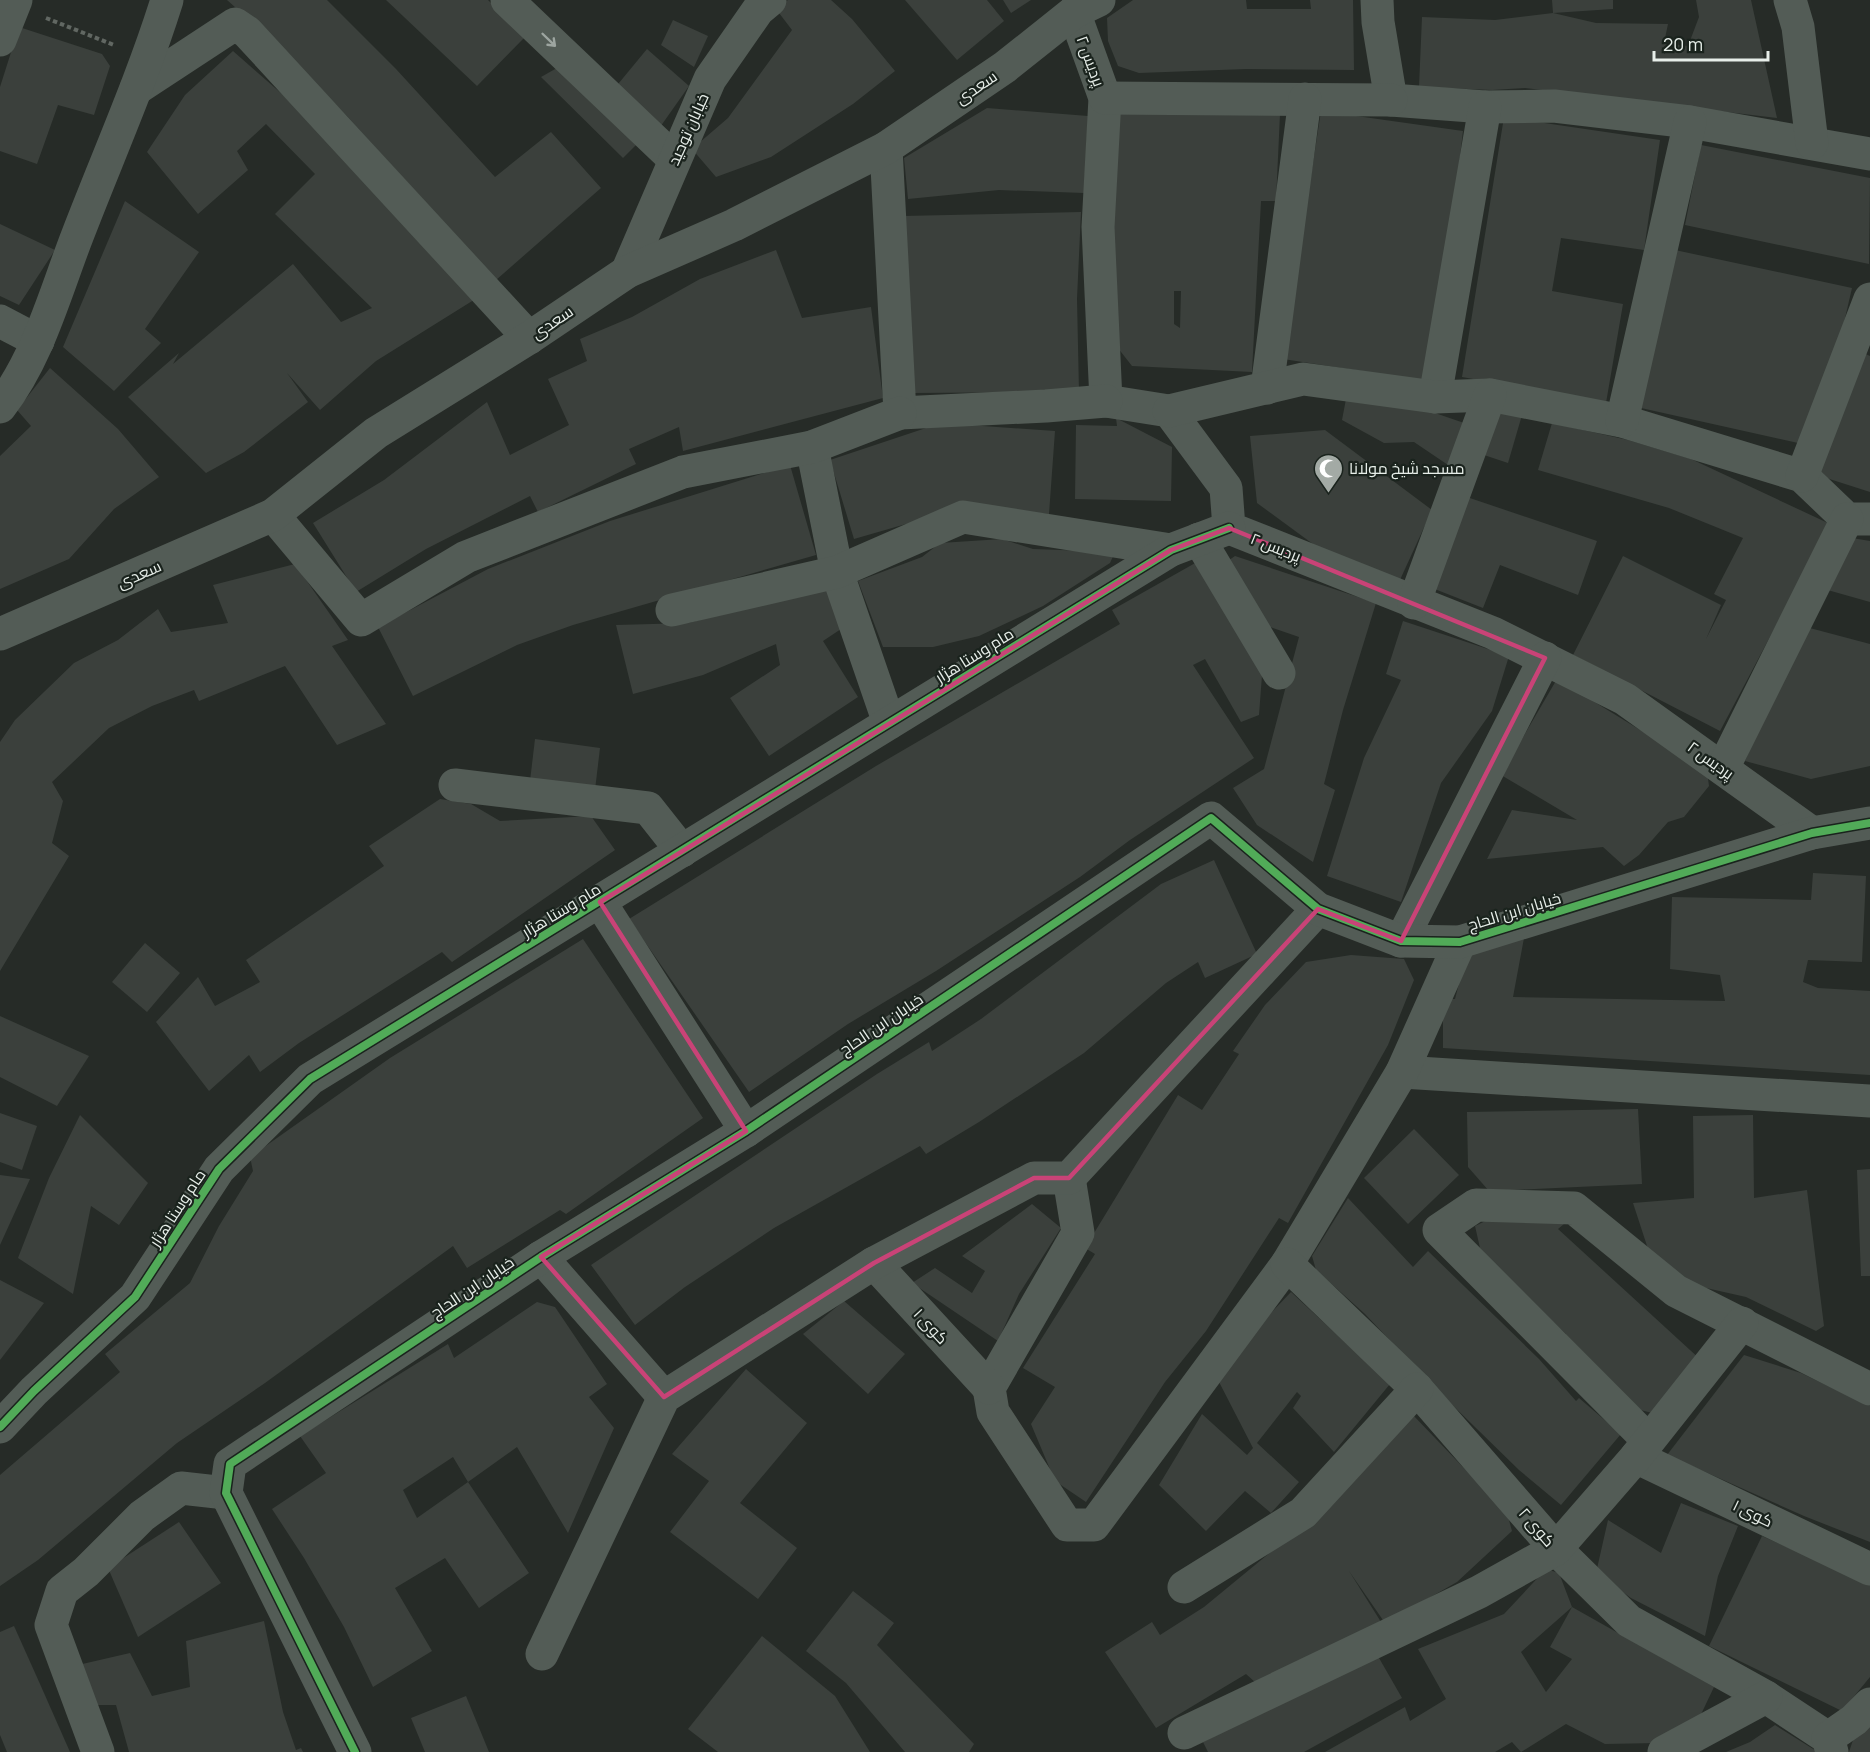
<svg xmlns="http://www.w3.org/2000/svg" width="1870" height="1752" viewBox="0 0 1870 1752" font-family="Manrope,Cairo,sans-serif">
<rect width="100%" height="100%" fill="#262b27"/>
<!-- building -->
<g fill="#3b403c" fill-rule="evenodd">
<path d="M227,0h100l69,69 99,108 56,-45 50,56 -105,92 -150,-165 -64,-66z"/>
<path d="M386,0h102l37,37 -48,49z"/>
<path d="M788,0h43l21,19 43,52 -42,33 -82,53 -55,20 -24,-28 36,-31 64,-88 -16,-21z"/>
<path d="M905,0h82l17,21 -47,39z"/>
<path d="M1003,0h28l-20,13z"/>
<path d="M1133,0h113l1,9h64l-1,-9h43l1,70 -108,-1 -107,4 -21,-7 -10,-25 -1,-23z"/>
<path d="M1552,0h61v9l-60,4z"/>
<path d="M1696,0h55l26,118 -252,-30 -33,2 -73,-3 3,-70 73,3 58,-7 43,10 72,1 -4,19 24,3 11,-29z"/>
<path d="M673,20l35,16 -14,31 -33,-22z"/>
<path d="M19,27l83,27 8,12 -16,49 -36,-10 -21,59 -37,-13v-64z"/>
<path d="M647,49l42,37 -31,44 -44,-41z"/>
<path d="M233,51l57,50 187,197 -101,63 -56,49 -33,-37 21,29 -64,50 -38,21 -78,-76 51,-44 -6,11 120,-100 48,58 31,-14 -97,-94 40,-40 -49,-50 -29,27 11,19 -50,44 -51,-62 38,-57z"/>
<path d="M564,64l76,77 -17,17 -82,-81z"/>
<path d="M987,108l101,8 -4,77 -85,-3 -91,9 -4,-41z"/>
<path d="M1114,110l166,4 -4,87h-15l-9,171 -120,-6 -18,-23zM1174,291h7l-1,37 -6,-4z"/>
<path d="M1321,111l142,20 -12,102 -24,148 -144,-22z"/>
<path d="M1504,117l156,23 -16,110 -83,-12 -9,53 71,13 -17,99 -144,-26z"/>
<path d="M1701,145l169,33 -1,86 -184,-39z"/>
<path d="M125,201l74,51 -54,77 16,14 -47,48 -51,-44z"/>
<path d="M1081,212l-4,87 2,93 -168,1 -8,-177z"/>
<path d="M0,224l55,26 -36,55 -19,-9z"/>
<path d="M776,250l26,68 69,-11 12,91 -200,53 -4,-24 -50,22 7,15 -98,48 -8,-16 -104,53 -70,43 -43,-69 71,-43 103,-78 23,53 59,-30 -21,-46 39,-18 -7,-22 52,-22 68,-38z"/>
<path d="M1675,250l177,38 -16,69 -38,86 -157,-35z"/>
<path d="M1861,352l9,4v136l-53,-17z"/>
<path d="M50,368l68,61 41,48 -45,32 -45,50 -69,30v-133l31,-30 -14,-16z"/>
<path d="M1346,399l89,14 32,11 -16,43 -37,-25 -30,1 -42,-23z"/>
<path d="M1495,407l27,8 -14,48 -27,-9z"/>
<path d="M1116,418l56,29 -1,54 -96,-2 1,-74 41,1z"/>
<path d="M941,423l114,8 -6,83 -54,-4 -89,14 -52,15 -24,-79z"/>
<path d="M1552,423l76,17 63,19 139,65 -110,207 -147,-76 50,-99 98,49 -15,34 20,-39 -12,-6 29,-56 -74,-30 -131,-38z"/>
<path d="M1325,430l107,80 -33,72 -67,-24 -75,-55 -7,-67z"/>
<path d="M790,465l26,90 -243,70 -56,20 -104,51 -35,-69 110,-58 122,-48z"/>
<path d="M1461,495l136,46 -19,54 -78,-30 -17,43 -56,-22z"/>
<path d="M1846,537l24,4v61l-46,-13z"/>
<path d="M1002,539l31,10 82,3 -5,11 -67,43 -64,30 -46,11h-50l-25,-66 64,-24 18,-14z"/>
<path d="M1235,556l141,47 -33,107 -19,74 11,6 -22,72 -56,-37 -24,-37 31,-19 35,-132 -32,-11 -45,-61z"/>
<path d="M1197,562l66,100 -4,53 -18,7 -36,-63 -12,6 61,93 -124,82 -50,37 -144,94 -88,53 -99,68 -120,-173 247,-153 244,-142 -8,-14z"/>
<path d="M295,564l53,76 -16,6 54,78 -49,21 -52,-79 -86,35 -5,-11 -42,16 -43,22 -57,54 11,19 -11,42 17,13 -69,115v-229l15,-22 59,-57 44,-23 40,-31 13,23 57,-9 -15,-38z"/>
<path d="M825,585l22,40 -24,16 35,56 -89,59 -39,-58 50,-33 -4,-21 -73,31 -70,19 -17,-69 73,-2z"/>
<path d="M1403,621l106,35 -17,55 -51,72 -40,119 -74,-26 37,-118 37,-78 -15,-6z"/>
<path d="M1806,627l64,17v122l-59,13 -66,-18 39,-94z"/>
<path d="M1557,679l150,92 2,15 -25,31 -16,5 -29,33 -15,11 -21,-19 -116,12 25,-49 65,10 -76,-45z"/>
<path d="M535,739l65,9 -5,42 -65,-9z"/>
<path d="M440,799l31,5 29,17 91,-5 24,34 -163,112 -10,-10 -143,91 -39,29 -11,-17 -40,36 -53,-69 42,-45 17,29 45,-24 -14,-22 138,-94 -15,-20z"/>
<path d="M1214,860l43,94 -52,24 -7,-16 -32,21 -82,70 -105,69 -53,32 -6,-8 -146,82 -89,59 -50,38 -44,-60 286,-191 52,-32 3,9 49,-32 180,-135z"/>
<path d="M1813,873l53,3 -4,86 -54,-2 -5,22 15,6 52,3v84l-427,-27v-49h12l13,-50 56,-11 -11,59 212,4 -5,-26 -50,-6 2,-72 139,3z"/>
<path d="M583,939l120,179 -137,96 -6,-4 -93,58 -14,-22 -188,137 -88,60 -139,117 -38,26v-111l120,-103 -15,-18 85,-71 29,-57 34,-55 -3,-14 140,-99z"/>
<path d="M145,943l35,30 -33,39 -35,-30z"/>
<path d="M1351,955l53,4 10,21 -26,65 -100,178 -9,-5 -73,113 -41,51 -79,120 -31,-21 -24,-57 24,-37 -32,-19 72,-114 -10,-6 93,-153 24,15 37,-56 -6,-3 32,-46 41,-43z"/>
<path d="M0,1016l89,40 -32,50 -57,-29z"/>
<path d="M1638,1109l4,75 -153,7 -21,-24 -1,-55z"/>
<path d="M0,1113l37,13 -15,44 -22,-8z"/>
<path d="M80,1115l68,68 -29,42 -28,-19 -18,88 -55,-36 31,-80z"/>
<path d="M1753,1115l1,83 53,-8 17,136 -8,5 -70,-34 -62,-14 -35,-31 -16,-49 61,-5 -1,-82z"/>
<path d="M1414,1129l45,46 -51,49 -44,-46z"/>
<path d="M1870,1169v107h-9l-4,-106z"/>
<path d="M0,1175l30,4 -30,66z"/>
<path d="M1348,1198l65,69 15,-16 111,108 37,42 3,-3 42,36 -60,71 -42,-35 -84,-82 -70,-74 -49,-44 -4,-14z"/>
<path d="M1032,1204l29,24 -42,66 -21,47 -86,-58 23,-15 37,25 13,-22 -23,-15z"/>
<path d="M1498,1215l66,9 -6,5 144,132 -50,52 -15,-4 -74,-70 3,-5 -57,-53 -29,-33 -5,-22z"/>
<path d="M0,1280l44,23 -44,57z"/>
<path d="M1291,1292l99,92 -56,68 -41,-44 8,-12 -4,-4 -40,51 42,39 -28,31 -26,-22 -39,40 -47,-46 43,-71 45,41 6,-7 -35,-68 25,-38z"/>
<path d="M844,1301l61,53 -37,40 -65,-60z"/>
<path d="M537,1302l18,5 52,77 -18,13 25,31 -46,105 -51,-86 -49,35 61,91 -50,35 -34,-50 -50,30 37,63 -59,36 -29,-60 -40,-69 -32,-49 54,-36 -26,-37 148,-92 6,14zM453,1457l15,25 -51,36 -14,-28z"/>
<path d="M1744,1355l57,18 69,33v136l-66,-26 -137,-61z"/>
<path d="M746,1369l61,54 -67,80 57,45 -39,51 -88,-67 39,-51 -37,-27z"/>
<path d="M1412,1414l95,99 5,18 -55,51 -72,41 -36,-52 32,51 -125,61 -10,-9 -90,54 -51,-76 47,-30 8,13 44,-28 107,-88z"/>
<path d="M1681,1503l57,23 -20,50 -13,60 -74,-38 -35,-25 12,-53 53,33z"/>
<path d="M179,1522l42,61 -83,54 -30,-69z"/>
<path d="M1762,1536l108,48v93l-28,34 -133,-65z"/>
<path d="M1546,1569l13,4 13,34 142,80 -19,40 -38,16 -52,1 -39,-20 -45,28 -9,-10 -17,10h-170l80,-45 5,14 36,-22 -28,-50 86,-35zM1572,1607l-22,40 22,12 -26,33 -25,-40z"/>
<path d="M853,1591l41,32 -17,22 97,99 -5,8h-64l-59,-69 -40,-32z"/>
<path d="M264,1621l19,91 13,38 5,-2 2,4h-174l-13,-47h-21l-17,-40 52,-12 22,43 38,-9 -4,-46z"/>
<path d="M14,1626l26,58 30,68h-63l-7,-17v-103z"/>
<path d="M762,1636l73,60 35,56h-152l-30,-23z"/>
<path d="M1375,1651l27,47 -98,54h-96l-5,-10z"/>
<path d="M466,1696l23,56h-64l-14,-34z"/>
<path d="M1870,1724v28h-21l4,-12z"/>
<path d="M1775,1725l43,27h-92l24,-10z"/>
</g>
<g fill="none" stroke-linecap="round" stroke-linejoin="round">
<!-- path -->
<path stroke="#616762" stroke-width="4" stroke-dasharray="4.5 3" stroke-linecap="butt" d="M46,18l68,27"/>
<!-- minor -->
<g stroke="#535c56" stroke-width="33">
<path d="M507,0l167,159"/>
<path d="M1377,0l1,22 13,78 94,7 69,-1 136,16 180,32"/>
<path d="M1790,0l8,27 14,116"/>
<path d="M1074,12l31,86 -7,129 8,174 63,10 57,77 3,40 264,105 132,66 187,134"/>
<path d="M0,40l16,-40"/>
<path d="M136,89l99,-65 12,8 282,306"/>
<path d="M1105,98l286,2"/>
<path d="M886,148l14,265 146,-7 60,-5"/>
<path d="M627,272l83,-193 48,-69 12,-10"/>
<path d="M0,321l38,20"/>
<path d="M1267,388l38,-289"/>
<path d="M1435,397l50,-290"/>
<path d="M0,407c39,-51 55,-114 78,-173 30,-78 64,-154 89,-234"/>
<path d="M1169,411l134,-32 132,18 55,-2 132,26 180,55 45,43h23"/>
<path d="M1622,421l68,-299"/>
<path d="M812,447l25,125 52,151"/>
<path d="M1802,476l68,-177"/>
<path d="M273,515l88,105 105,-63 217,-85 129,-25 88,-34"/>
<path d="M1199,539l80,134"/>
<path d="M1414,603l76,-208"/>
<path d="M672,610l165,-38 126,-55 208,33"/>
<path d="M0,634l273,-119 103,-82 153,-95 98,-66 107,-47 152,-77 119,-81 69,-55 25,-12"/>
<path d="M1723,768l124,-249"/>
<path d="M455,785l193,23 34,43"/>
<path d="M600,902l146,229"/>
<path d="M1401,941l144,-283"/>
<path d="M1402,1072l468,29"/>
<path d="M1069,1178l9,55 -89,155 4,24 74,113h27l193,-261 115,-192 58,-130"/>
<path d="M541,1257l123,140"/>
<path d="M874,1263l115,125"/>
<path d="M1287,1264l130,125 139,160 73,72 137,76 62,41"/>
<path d="M0,1427l34,-36 101,-94 84,-128 91,-90 861,-529 58,-22"/>
<path d="M1648,1440l-209,-210 37,-25 98,3 102,83 194,98"/>
<path d="M1636,1457l234,112"/>
<path d="M1184,1587l119,-74 114,-124"/>
<path d="M542,1654l122,-257 210,-134 160,-85h35l249,-269"/>
<path d="M1184,1733l295,-141 77,-43 80,-92 106,-134"/>
<path d="M98,1752l-47,-127 11,-34 24,-19 56,-56 39,-28 45,5"/>
<path d="M355,1752l-129,-259 4,-29 311,-207 205,-126 465,-313 107,91 83,32 59,1 352,-109 58,-10"/>
<path d="M1664,1752l102,-55"/>
<path d="M1832,1752l-4,-14 26,-18 16,-16"/>
</g>
<defs>
<g id="cycleway">
<path d="M0,1427l34,-36 101,-94 84,-128 91,-90 861,-529 58,-22"/>
<path d="M355,1752l-129,-259 4,-29 311,-207 205,-126 465,-313 107,91 83,32 59,1 352,-109 58,-10"/>
</g>
</defs>
<!-- cycleway casing -->
<use href="#cycleway" stroke="#1a231d" stroke-width="11"/>
<!-- cycleway -->
<use href="#cycleway" stroke="#51ab58" stroke-width="8"/>
</g>
<!-- one-way arrows -->
<defs><path id="oneway-shaft" d="M-6 0H5M1.5-3L5.5 0L1.5 3" fill="none" stroke-width="1.6" stroke-linecap="round" stroke-linejoin="round" transform="scale(1.5)"/></defs>
<use stroke="#9da5a0" href="#oneway-shaft" transform="translate(549 40) rotate(44)"/>
<!-- marked area -->
<path fill="none" stroke="#c94377" stroke-width="4.5" stroke-linejoin="round" d="M1229,528l316,130 -144,283 -83,-32 -249,269h-35l-160,85 -210,134 -123,-140 205,-126 -146,-229 571,-352z"/>
<!-- icons -->
<defs>
<symbol id="mosque-pin" viewBox="-11 -11 22 30"><path d="M0 17L-7.5 6A9.5 9.5 0 1 1 7.5 6Z" fill="#a3aaa5" stroke="#1a231d"/><path d="M3.5-4.9A6 6 0 1 0 3.5 4.9A5 5 0 1 1 3.5-4.9Z" fill="#fff"/></symbol>
</defs>
<g fill-rule="evenodd">
<use href="#mosque-pin" x="1312" y="452" width="33" height="45"/>
</g>
<g text-anchor="middle" stroke-width="4.5" stroke-linejoin="round" paint-order="stroke">
<!-- street labels -->
<g font-size="16" fill="#e7eee9" stroke="#1a231d">
<text transform="translate(1091 61) rotate(70)" y="6">پردیس ۲</text>
<text transform="translate(976 87) rotate(-34)" y="6">سعدی</text>
<text transform="translate(688 129) rotate(-66)" y="6">خیابان توحید</text>
<text transform="translate(552 322) rotate(-34)" y="6">سعدی</text>
<text transform="translate(1276 547) rotate(22)" y="6">پردیس ۲</text>
<text transform="translate(139 574) rotate(-24)" y="6">سعدی</text>
<text transform="translate(974 655) rotate(-32)" y="6">مام وستا هژار</text>
<text transform="translate(1711 760) rotate(36)" y="6">پردیس ۲</text>
<text transform="translate(561 910) rotate(-31)" y="6">مام وستا هژار</text>
<text transform="translate(1514 911) rotate(-17)" y="6">خیابان ابن الحاج</text>
<text transform="translate(881 1024) rotate(-34)" y="6">خیابان ابن الحاج</text>
<text transform="translate(177 1208) rotate(-57)" y="6">مام وستا هژار</text>
<text transform="translate(472 1287) rotate(-34)" y="6">خیابان ابن الحاج</text>
<text transform="translate(931 1326) rotate(47)" y="6">کوی ۱</text>
<text transform="translate(1753 1513) rotate(26)" y="6">کوی ۱</text>
<text transform="translate(1537 1527) rotate(49)" y="6">کوی ۲</text>
</g>
<!-- poi labels -->
<g font-size="16" fill="#e7eee9" stroke="#1a231d" text-anchor="start">
<text x="1349" y="474">مسجد شیخ مولانا</text>
</g>
</g>
<!-- scale -->
<path d="M1654 51v9h114v-9" fill="none" stroke="#e7eee9" stroke-width="3"/>
<text x="1663" y="51" font-size="18" fill="#e7eee9" stroke="#1a231d" stroke-width="4.5" paint-order="stroke">20 m</text>
</svg>
